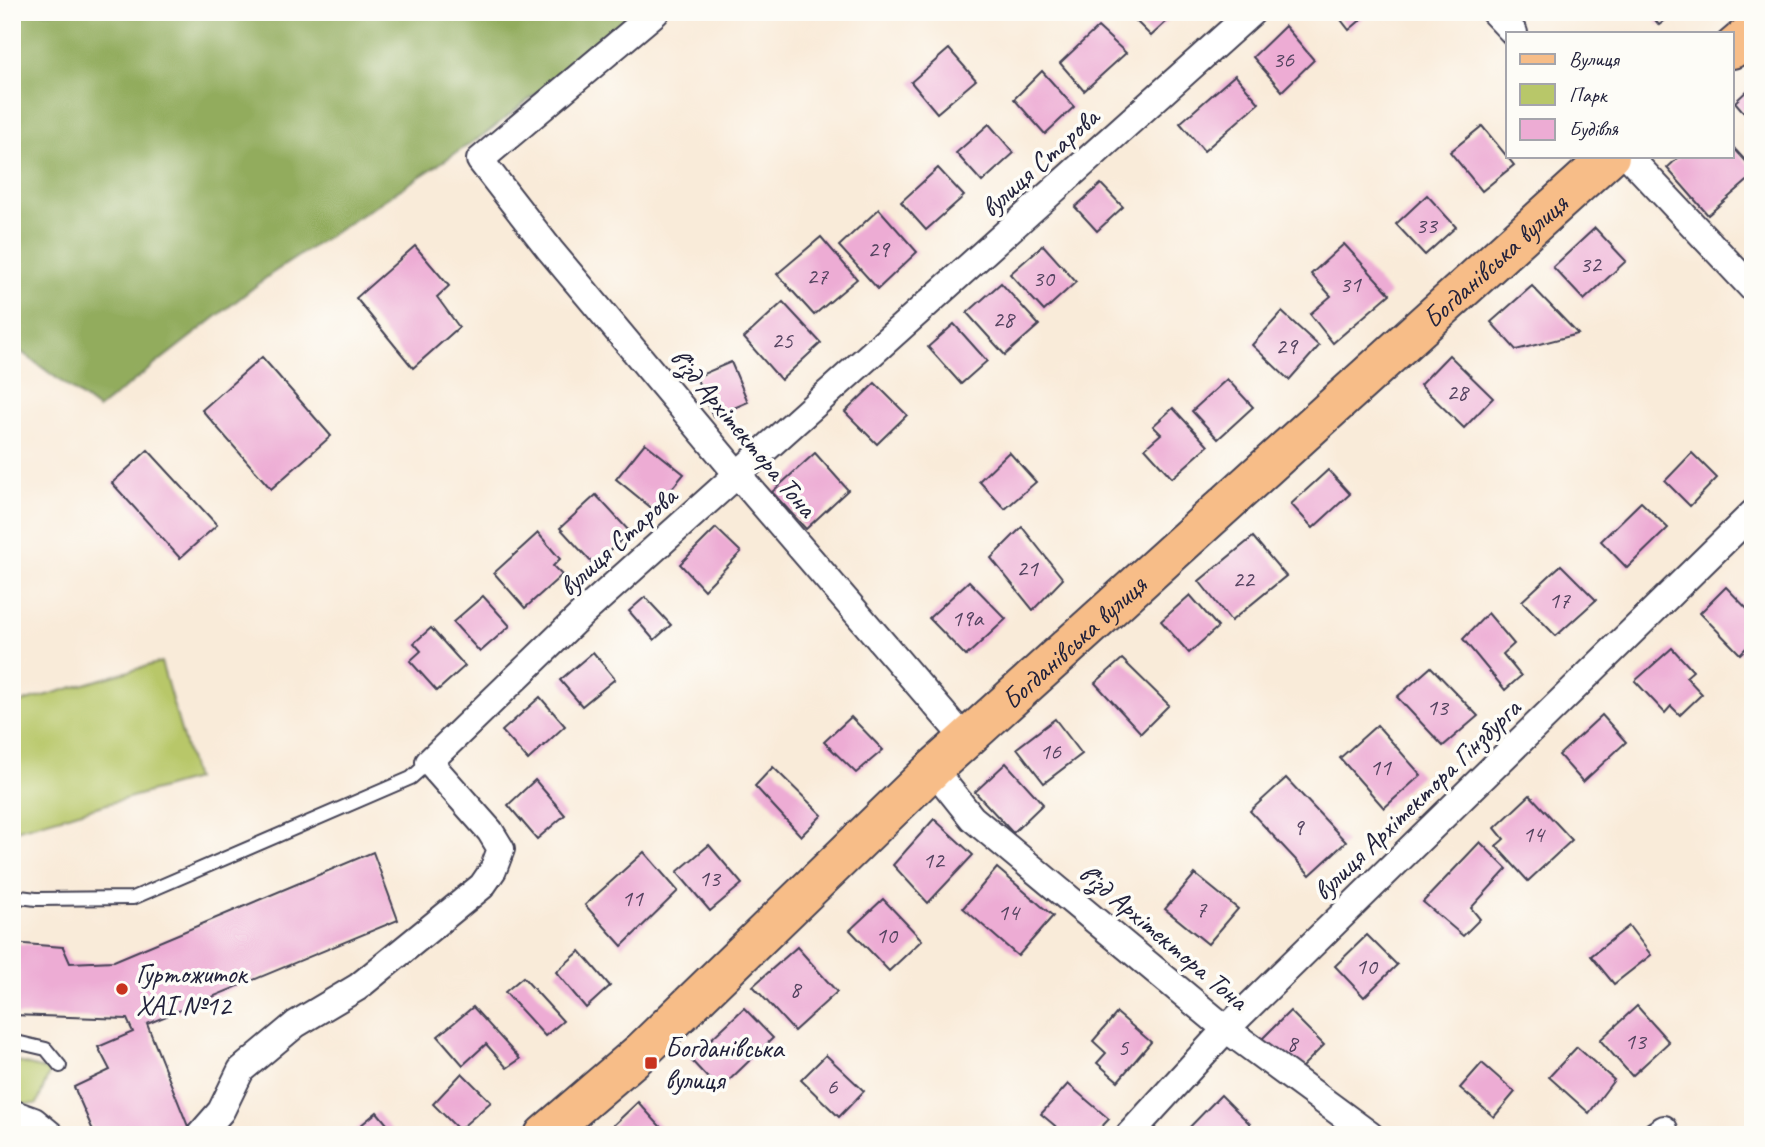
<svg xmlns="http://www.w3.org/2000/svg" width="1765" height="1147" viewBox="0 0 1765 1147" font-family="Caveat,sans-serif">
<rect width="100%" height="100%" fill="#fdfcf7"/>
<filter id="ink" filterUnits="userSpaceOnUse"><feTurbulence type="fractalNoise" baseFrequency=".0143" numOctaves="2"/><feDisplacementMap in="SourceGraphic" scale="14" xChannelSelector="R" yChannelSelector="G"/><feConvolveMatrix kernelMatrix="1 2 1 2 8 2 1 2 1" color-interpolation-filters="sRGB"/></filter>
<filter id="wash" filterUnits="userSpaceOnUse"><feTurbulence type="fractalNoise" baseFrequency=".00686" numOctaves="4" result="noise"/><feDisplacementMap in="SourceGraphic" scale="28" xChannelSelector="R" yChannelSelector="G"/><feGaussianBlur stdDeviation="1.57" result="paint"/><feColorMatrix in="noise" values="0 0 0 0 0 0 0 0 0 0 0 0 0 0 0 0 0 1.4 0 .05"/><feComposite in="paint" operator="in"/></filter>
<g filter="url(#wash)">
<rect width="100%" height="100%" fill="#f9ebd9"/>
<!-- green -->
<g fill="#b8c769" stroke="#6d7452" stroke-width="2">
<path d="M161,662l34,117 -183,52v-126z"/>
<path d="M12,1060l38,11 -13,33h-25z"/>
</g>
<!-- forest -->
<path fill="#92ac5d" stroke="#5a674c" stroke-width="2" d="M12,12h629l-156,122 -214,140 -173,135 -86,-64z"/>
<g id="blocks">
<!-- building -->
<g fill="#edacd4">
<path d="M1127,12h50l-26,24z"/>
<path d="M1335,12h35l-21,18z"/>
<path d="M1649,12h27l-17,13z"/>
<path d="M1285,26l29,34 -32,31 -29,-34z"/>
<path d="M1098,27l28,26 -42,38 -24,-28z"/>
<path d="M949,49l27,31 -39,33 -26,-31z"/>
<path d="M1042,71l32,36 -29,27 -31,-35z"/>
<path d="M1235,75l24,28 -55,48 -24,-28z"/>
<path d="M1753,85v38l-18,-21z"/>
<path d="M989,124l25,29 -32,29 -26,-29z"/>
<path d="M1482,126l32,39 -32,26 -32,-39z"/>
<path d="M1732,146l21,23v7l-45,39 -41,-47 13,-12h52z"/>
<path d="M938,168l26,28 -38,34 -25,-28z"/>
<path d="M1101,184l22,23 -26,24 -22,-24z"/>
<path d="M1427,195l29,32 -31,28 -29,-31z"/>
<path d="M879,209l38,43 -39,37 -39,-43z"/>
<path d="M1595,228l31,33 -42,39 -31,-33z"/>
<path d="M821,237l36,42 -43,36 -37,-41z"/>
<path d="M1344,244l46,50 -57,49 -23,-29 21,-18 -20,-22z"/>
<path d="M1043,245l33,37 -32,29 -34,-37z"/>
<path d="M415,246l34,40 -12,11 22,30 -46,41 -57,-70z"/>
<path d="M1001,283l38,42 -34,30 -38,-42z"/>
<path d="M1532,286l46,48 -62,16 -25,-28z"/>
<path d="M783,302l38,41 -40,37 -37,-42z"/>
<path d="M1282,312l37,34 -30,34 -37,-35z"/>
<path d="M954,324l33,37 -26,23 -33,-37z"/>
<path d="M1449,355l44,43 -29,30 -44,-43z"/>
<path d="M262,357l69,79 -60,53 -69,-79z"/>
<path d="M731,362l17,40 -35,15 -17,-40z"/>
<path d="M1227,379l26,28 -35,32 -26,-28z"/>
<path d="M875,383l32,32 -30,29 -32,-32z"/>
<path d="M1173,408l35,38 -36,32 -27,-30 16,-14 -8,-8z"/>
<path d="M645,443l39,31 -30,36 -38,-31z"/>
<path d="M148,450l69,75 -37,33 -68,-75z"/>
<path d="M1009,452l27,30 -31,27 -26,-28z"/>
<path d="M815,453l33,37 -42,39 -34,-37z"/>
<path d="M1692,453l25,25 -27,28 -25,-25z"/>
<path d="M1328,470l22,24 -37,34 -22,-24z"/>
<path d="M596,495l34,37 -36,33 -34,-37z"/>
<path d="M1641,502l27,26 -41,40 -26,-27z"/>
<path d="M1022,527l41,52 -30,31 -42,-52z"/>
<path d="M716,528l25,24 -37,38 -24,-26z"/>
<path d="M538,533l22,26 -7,7 9,9 -37,33 -31,-35z"/>
<path d="M1253,537l33,39 -55,45 -32,-40z"/>
<path d="M1561,565l35,35 -40,36 -34,-35z"/>
<path d="M969,581l37,38 -40,37 -37,-38z"/>
<path d="M1726,587l23,24 4,-3v33l-13,13 -40,-41z"/>
<path d="M1190,595l28,32 -29,26 -28,-32z"/>
<path d="M483,596l27,30 -30,26 -27,-30z"/>
<path d="M645,597l26,28 -17,15 -25,-29z"/>
<path d="M1488,613l26,31 -11,10 18,22 -16,14 -42,-51z"/>
<path d="M431,628l34,38 -28,25 -27,-30 11,-10 -7,-8z"/>
<path d="M1672,648l21,23 -7,6 16,17 -22,21 -9,-9 -6,7 -30,-32z"/>
<path d="M593,652l22,27 -33,27 -22,-26z"/>
<path d="M1122,659l47,46 -28,28 -46,-50z"/>
<path d="M1431,667l47,49 -35,30 -46,-49z"/>
<path d="M540,697l25,29 -37,34 -26,-29z"/>
<path d="M1602,715l24,27 -43,40 -24,-27z"/>
<path d="M851,717l32,33 -27,23 -32,-31z"/>
<path d="M1055,719l27,35 -38,29 -27,-35z"/>
<path d="M1377,725l44,50 -37,33 -44,-50z"/>
<path d="M1006,763l37,41 -30,29 -38,-41z"/>
<path d="M773,767l49,48 -21,21 -46,-50z"/>
<path d="M1286,778l60,64 -36,33 -60,-64z"/>
<path d="M535,780l30,35 -28,24 -29,-34z"/>
<path d="M1530,795l42,45 -44,41 -32,-35 8,-7 -9,-11z"/>
<path d="M934,819l39,36 -45,48 -35,-38z"/>
<path d="M1480,842l27,27 -36,39 9,11 -17,17 -40,-34z"/>
<path d="M709,845l33,39 -32,27 -33,-39z"/>
<path d="M373,852l25,68 -251,104 42,105 -11,6h-83l-21,-48 36,-17 -12,-23 35,-15 -6,-13 -115,-4v-72l51,4 7,16 44,-2z"/>
<path d="M644,852l34,39 -56,55 -37,-41z"/>
<path d="M997,868l56,48 -35,40 -55,-48z"/>
<path d="M1195,874l43,35 -30,35 -43,-35z"/>
<path d="M883,899l39,41 -33,31 -39,-41z"/>
<path d="M1629,926l22,29 -37,29 -23,-28z"/>
<path d="M1367,935l30,30 -33,32 -29,-31z"/>
<path d="M797,947l40,45 -43,39 -41,-45z"/>
<path d="M580,951l30,35 -24,22 -30,-36z"/>
<path d="M523,977l40,44 -18,15 -40,-44z"/>
<path d="M1637,1006l32,36 -37,34 -32,-36z"/>
<path d="M473,1007l47,52 -13,9 -21,-24 -23,21 -25,-29z"/>
<path d="M744,1008l29,30 -54,52 -29,-31z"/>
<path d="M1290,1011l34,34 -27,27 -37,-31z"/>
<path d="M1117,1013l34,29 -33,39 -21,-18 9,-10 -13,-12z"/>
<path d="M1577,1047l37,33 -25,33 -40,-36z"/>
<path d="M826,1055l38,36 -25,26 -38,-37z"/>
<path d="M1482,1063l33,29 -21,25 -34,-29z"/>
<path d="M462,1073l29,29 -32,28 -26,-26z"/>
<path d="M1068,1084l41,35 -15,16h-28l-25,-21z"/>
<path d="M1221,1095l29,29 -12,11h-56z"/>
<path d="M638,1102l30,33h-65z"/>
<path d="M377,1112l19,23h-47z"/>
</g>
</g>
</g>
<g filter="url(#ink)">
<use href="#blocks" fill-opacity="0" stroke="#424053" stroke-width="2"/>
<g fill="none" stroke-linecap="round" stroke-linejoin="round">
<defs>
<g id="lane">
<path d="M12,896l24,3 97,-1 278,-120 18,-16"/>
<path d="M12,1041l34,8 14,17"/>
</g>
<g id="street">
<path d="M656,12l-176,148 70,90 188,225 228,265"/>
<path d="M1494,12l20,21"/>
<path d="M1628,156l125,133"/>
<path d="M933,769l39,49 254,211 144,106"/>
<path d="M12,1113l22,8 17,14"/>
<path d="M200,1135l21,-24 20,-41 55,-46 62,-37 124,-101 11,-16 8,-21 -11,-18 -61,-69 154,-149 669,-601"/>
<path d="M1129,1135l97,-106 527,-516"/>
<path d="M1655,1135l9,-6"/>
</g>
<g id="primary">
<path d="M1732,49l21,-18"/>
<path id="s1" d="M544,1135l98,-84 291,-282 677,-613"/>
</g>
</defs>
<!-- lane casing -->
<use href="#lane" stroke="#424053" stroke-width="16"/>
<!-- street casing -->
<use href="#street" stroke="#424053" stroke-width="30"/>
<!-- primary casing -->
<use href="#primary" stroke="#424053" stroke-width="42"/>
<!-- lane -->
<use href="#lane" stroke="#fff" stroke-width="12"/>
<!-- street -->
<use href="#street" stroke="#fff" stroke-width="26"/>
<!-- primary -->
<use href="#primary" stroke="#f7bd88" stroke-width="38"/>
</g>
</g>
<!-- markers -->
<g fill="#c8321e" stroke="#fdfcf7" stroke-width="2.5">
<circle cx="122" cy="989" r="7"/>
<rect x="644" y="1056" width="14" height="14" rx="3.5"/>
</g>
<g text-anchor="middle" stroke-width="7" stroke-linejoin="round" paint-order="stroke">
<!-- number labels -->
<g font-size="24" fill="#554461">
<text x="1283" y="67">36</text>
<text x="1426" y="233">33</text>
<text x="878" y="257">29</text>
<text x="1590" y="272">32</text>
<text x="817" y="284">27</text>
<text x="1043" y="286">30</text>
<text x="1350" y="292">31</text>
<text x="1003" y="327">28</text>
<text x="782" y="348">25</text>
<text x="1286" y="354">29</text>
<text x="1457" y="400">28</text>
<text x="1027" y="576">21</text>
<text x="1243" y="587">22</text>
<text x="1559" y="608">17</text>
<text x="967" y="626">19а</text>
<text x="1437" y="715">13</text>
<text x="1050" y="759">16</text>
<text x="1380" y="775">11</text>
<text x="1298" y="835">9</text>
<text x="1533" y="842">14</text>
<text x="933" y="868">12</text>
<text x="709" y="886">13</text>
<text x="632" y="906">11</text>
<text x="1201" y="917">7</text>
<text x="1008" y="920">14</text>
<text x="886" y="943">10</text>
<text x="1366" y="974">10</text>
<text x="795" y="997">8</text>
<text x="1635" y="1049">13</text>
<text x="1292" y="1051">8</text>
<text x="1123" y="1055">5</text>
<text x="832" y="1094">6</text>
</g>
<!-- street labels -->
<g font-size="28" fill="#22223b" stroke="#fdfcf7">
<text transform="translate(1039 162) rotate(-42)" y="10">вулиця Старова</text>
<text dy="10" stroke="none"><textPath href="#s1" startOffset="1292">Богданівська вулиця</textPath></text>
<text transform="translate(744 432) rotate(50)" y="10">в’їзд Архітектора Тона</text>
<text transform="translate(617 541) rotate(-42)" y="10">вулиця Старова</text>
<text dy="10" stroke="none"><textPath href="#s1" startOffset="724">Богданівська вулиця</textPath></text>
<text transform="translate(1416 799) rotate(-44)" y="10">вулиця Архітектора Гінзбурга</text>
<text transform="translate(1164 936) rotate(40)" y="10">в’їзд Архітектора Тона</text>
</g>
<!-- poi labels -->
<g font-size="28" fill="#22223b" stroke="#fdfcf7" text-anchor="start">
<text x="136" y="983">Гуртожиток<tspan x="136" dy="32">ХАІ №12</tspan></text>
<text x="665" y="1057">Богданівська<tspan x="665" dy="32">вулиця</tspan></text>
</g>
</g>
<!-- margin -->
<rect width="1765" height="1147" fill="none" stroke="#fdfcf7" stroke-width="42"/>
<!-- legend -->
<rect x="1506" y="32" width="228" height="126" fill="#fdfcf7" stroke="#a5a5ac" stroke-width="2"/>
<rect x="1520" y="54" width="35" height="10" fill="#f7bd88" stroke="#a5a5ac" stroke-width="2"/>
<text x="1569" y="66" font-size="21" fill="#22223b">Вулиця</text>
<rect x="1520" y="84" width="35" height="21" fill="#b8c769" stroke="#a5a5ac" stroke-width="2"/>
<text x="1569" y="102" font-size="21" fill="#22223b">Парк</text>
<rect x="1520" y="119" width="35" height="21" fill="#edacd4" stroke="#a5a5ac" stroke-width="2"/>
<text x="1569" y="136" font-size="21" fill="#22223b">Будівля</text>
</svg>
